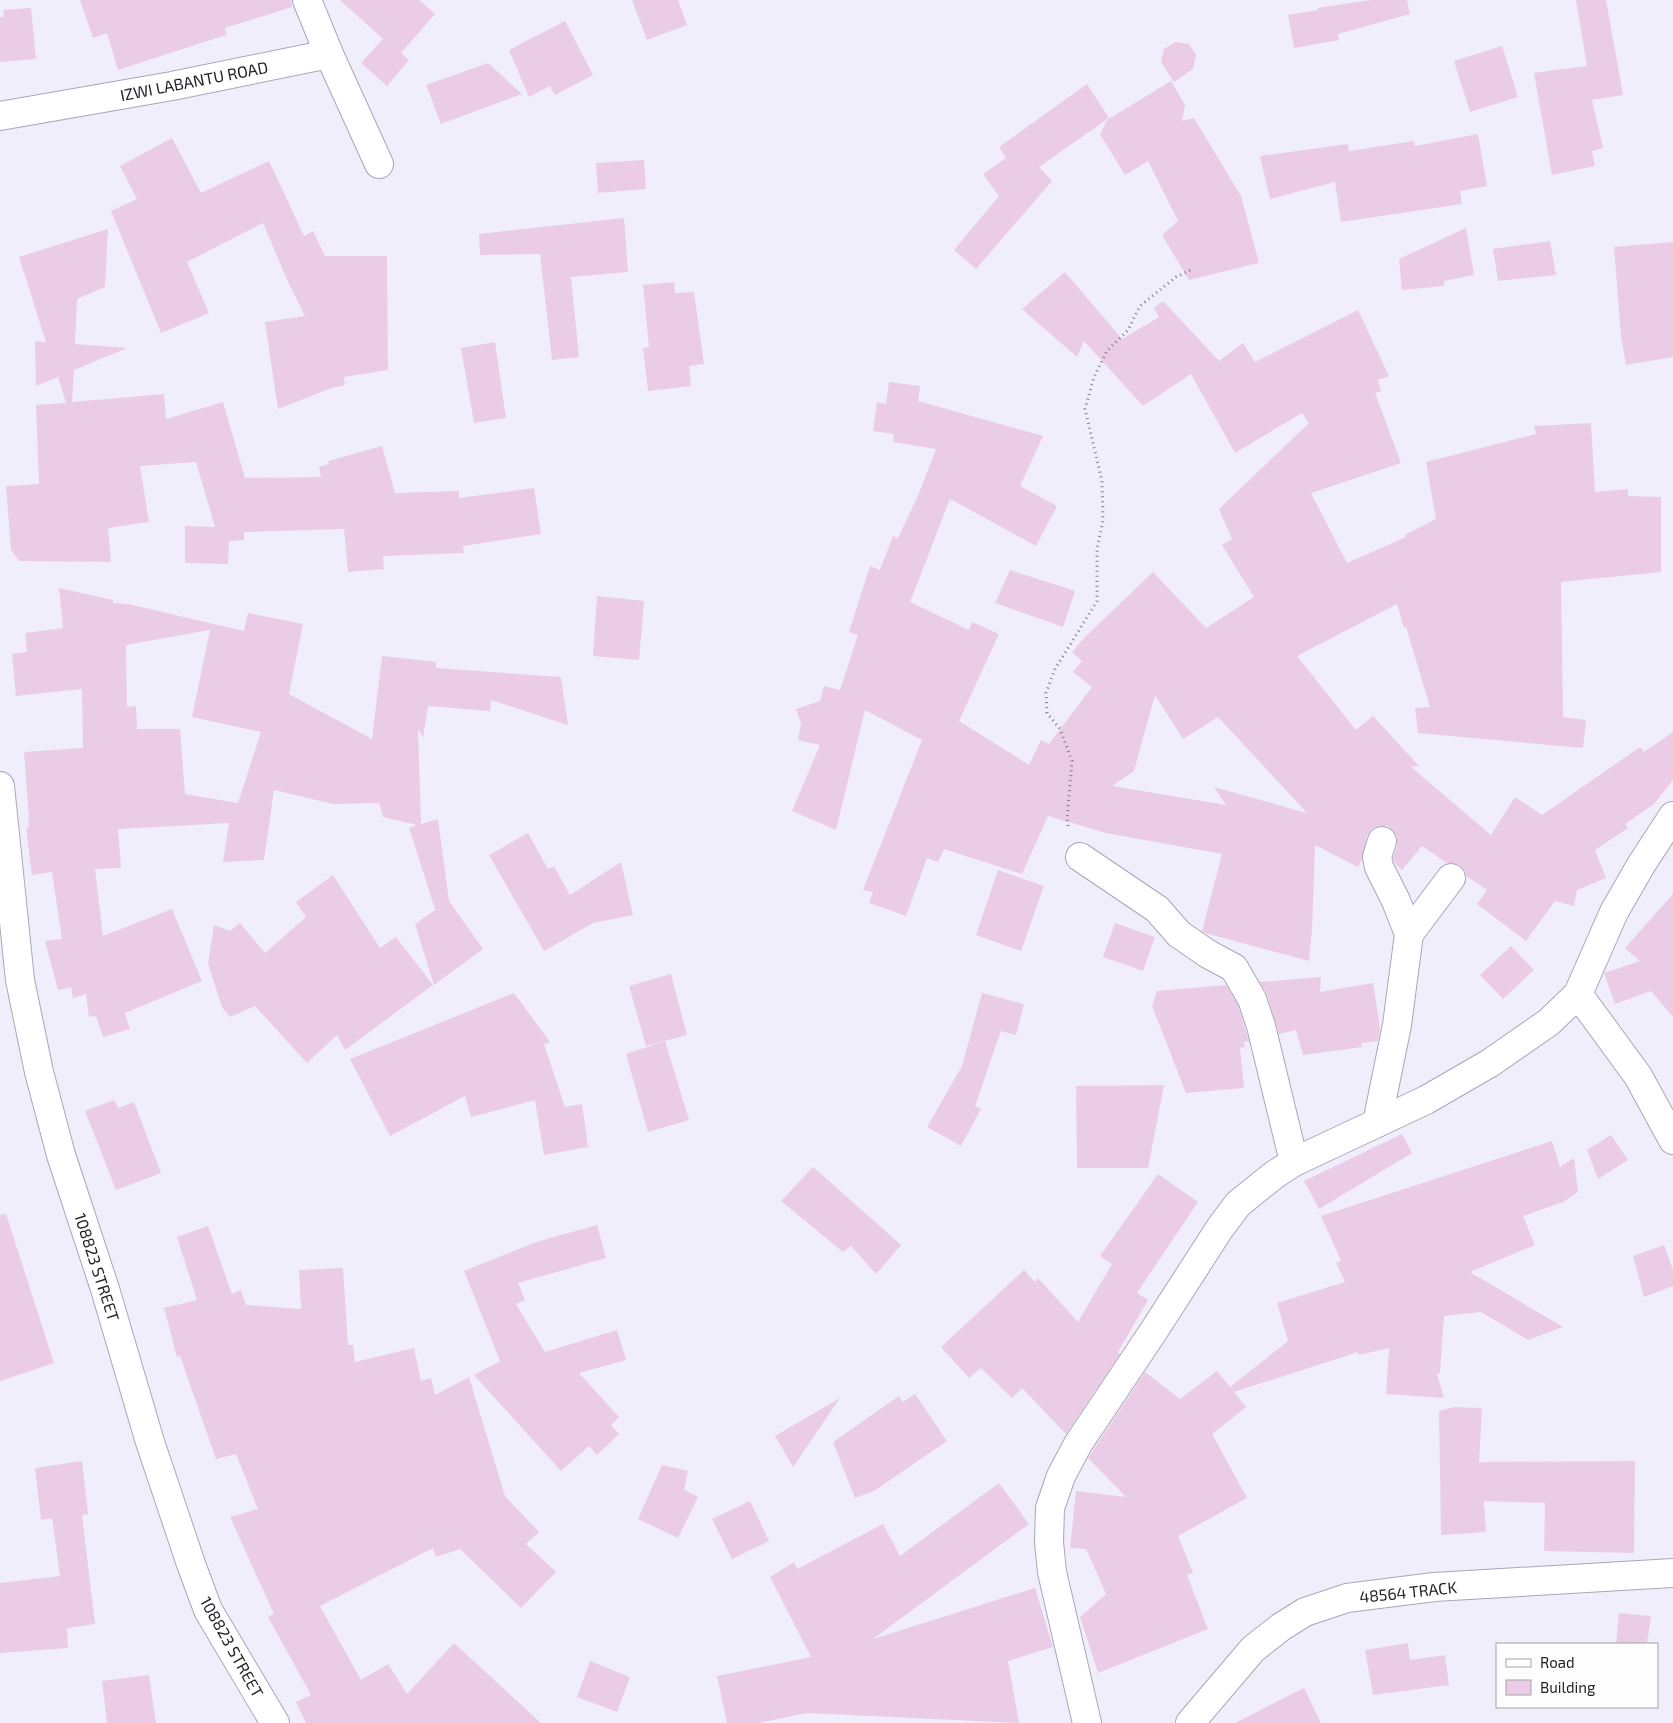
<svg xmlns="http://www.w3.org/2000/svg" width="1673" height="1723" viewBox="0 0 1673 1723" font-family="'Exo 2',sans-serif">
<rect width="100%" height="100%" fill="#f1eefc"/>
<!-- building -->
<g fill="#eacce7" fill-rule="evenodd">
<path d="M80,0h211l1,7 -67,21 1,7 -108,35 -11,-37 -14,5z"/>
<path d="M340,0h79l16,14 -34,39 8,7 -22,26 -26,-23 22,-24z"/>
<path d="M632,0h46l9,25 -40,15z"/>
<path d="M1371,0h36l3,14 -72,20 1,6 -45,8 -6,-33 30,-5 -1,-2z"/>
<path d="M1576,0h30l17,95 -31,5 11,48 -11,3 3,15 -43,9 -18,-102 53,-7z"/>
<path d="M31,8l5,51 -36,3v-45h4l-1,-7z"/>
<path d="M565,21l28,54 -38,20 -5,-9 -21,11 -20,-47z"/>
<path d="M1176,42l13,2 7,11 -3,14 -19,13 -13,-20 3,-13z"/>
<path d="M1502,46l16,51 -48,15 -16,-51z"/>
<path d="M488,63l34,31 -81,30 -15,-39z"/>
<path d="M1171,81l14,24 -3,16 12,-3 47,78 18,67 -70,17 -27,-45 16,-14 -30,-60 -23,14 -25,-41 7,-14z"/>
<path d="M1087,84l22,34 -70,49 13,14 -76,88 -22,-19 45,-54 -16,-22 23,-16 -7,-11z"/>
<path d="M1478,134l9,52 -27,5 2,13 -121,18 -6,-40 -65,17 -10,-43 88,-12 1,7 65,-10 1,5z"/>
<path d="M172,138l29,55 68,-32 35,75 9,-5 12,25h62l1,114 -44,7 1,8 -16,4 -51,20 -13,-87 40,-6 -17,-34 -25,-59 -76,39 22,51 -48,20 -50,-122 26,-12 -17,-33z"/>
<path d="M644,160l2,29 -48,4 -2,-30z"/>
<path d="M624,218l4,54 -57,5 8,80 -27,3 -12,-106 -60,1 -1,-21z"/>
<path d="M1466,228l8,47 -30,6v5l-42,4 -3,-31z"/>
<path d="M108,229l-3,58 -28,12 -2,45 52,4 -53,22 -2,32 92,-8 2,25 57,-17 22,76 76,-1 -2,-10 10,-3 -1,-3 54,-15 13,47 64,-2v7l75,-10 7,46 -78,12 1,7 -81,3 1,13 -36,3 -4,-43 -100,3v8l-15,1 -1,23 -43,-1v-37l30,1 -19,-65 -56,4 9,56 -41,6 3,34 -92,-1 -8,-11 -5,-64 33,-2 -3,-79 30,-2 -8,-26 -22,9 -1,-45 11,1 -27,-85z"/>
<path d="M1550,241l6,34 -58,6 -5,-32z"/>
<path d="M1673,242v115l-47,8 -5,-29 -7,-89z"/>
<path d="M1065,272l57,67 37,-22 -5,-9 9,-7 56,60 24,-18 12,19 103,-52 31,66 -11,4 3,11 -6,2 26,70 -90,30 36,70 59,-26 -1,-2 31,-16 -10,-57 110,-28 -2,-8 57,-3 4,69 33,-3v7l33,1v75l-100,10 2,135 23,3 -3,28 -165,-15 -3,-25 15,-1 -24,-80 -2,1 -7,-24 -100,52 59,74 17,-14 46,50 -8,1 80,68 24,-38 27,18 98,-68 4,5 29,-20v48l-19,24 -29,20 3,4 -33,22 11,28 -29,12 -3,16 -19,-5 -29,40 -49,-37 10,-14 -21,-14 -1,-5 -5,-6 -7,-2h-6l-25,-17 -20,24 -7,-7 -2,-5 4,-12v-9l-3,-6 -7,-5h-8l-7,3 -5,7 -5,23 -4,8 -43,-22 -3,85 -3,31 -104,-28 -3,-2 20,-77 -116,-21 -58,-17 -26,58 -78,-25 -6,13 -11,-4 -21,58 -37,-13 4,-11 -10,-2 59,-150 -57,-30 -29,120 -44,-19 28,-66 -22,-5 3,-16 -5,-15 24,-8 4,-15 16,4 18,-55 -9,-3 21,-66 10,4 13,-34 5,2 21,-45 17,-44 -43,-7 1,-8 -21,-3 4,-29 9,2 3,-22 31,4 -2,15 125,35 -23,50 37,20 -21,40 -86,-47 -40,103 59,28 3,-8 27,12 -40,87 70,44 12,-25 8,4 43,-57 -19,-15 9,-11 -10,-9 12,-14 69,-66 53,56 48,-31 -32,-52 10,-6 -13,-30 90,-86 -7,-10 -67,40 -44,-79 -48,32 -59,-65 -7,16 -55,-48zM1155,695l28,44 35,-22 89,96 -93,-26 12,18 -114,-19 22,-15z"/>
<path d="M674,282l1,11 19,-1 10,72 -15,2 2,20 -43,5 -5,-43 6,-1 -6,-62z"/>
<path d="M495,342l11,76 -32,5 -13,-75z"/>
<path d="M1010,570l65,21 -12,36 -68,-24z"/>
<path d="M59,588l54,12v3l15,1 116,27 4,-18 55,11 -14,70 83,45 10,-83 54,6v6l125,9 7,48 -77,-25 -1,11 -62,-5 -5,32 -5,-9 3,95 17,-5 11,82 34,48 -49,36 -19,-61 23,-16 -3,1 -26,-81 8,-3 -34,-8 -4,-14 -46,1 -59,-14 -10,70 -41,2 6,-39 -111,6 3,39 -26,1 8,67 69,-27 30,72 -77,32 5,16 -27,8 -7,-21 -7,1 -3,-23 -13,4 -2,-11 -13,3 -13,-49 17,-2 -10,-67 -20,3 -6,-47 3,-1 -1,-8 1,-1 -5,-66 59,-4 -1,-59 -66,7 -4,-42 15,-2 -2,-19 38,-5zM210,630l-18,87 69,15 -23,71 -53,-9 -5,-65h-43l-1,-23 -9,1 -1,-62z"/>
<path d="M597,596l47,5 -5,59 -46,-4z"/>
<path d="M528,833l20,36 6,-3 16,29 51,-33 12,53 -40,8 -49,28 -55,-96z"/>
<path d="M998,870l46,16 -23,65 -45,-16z"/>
<path d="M333,875l47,73 16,-11 37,48 -88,65 -8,-15 -30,28 -52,-57 -25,11 -8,-10 -14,-43 6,-39 16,6 10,-8 25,30 41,-36 -10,-15z"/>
<path d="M1673,894v123l-22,-26 -36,13 -11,-31 36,-12 -15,-13z"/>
<path d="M1115,923l40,14 -12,34 -40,-14z"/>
<path d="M1511,946l23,24 -31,29 -23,-24z"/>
<path d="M671,974l16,61 -41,11 -17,-60z"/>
<path d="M1321,977l-1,15 53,-9 7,45 -2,13 -17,2 1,4 -59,8 -7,-25 -17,4 -12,-40 -7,-12z"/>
<path d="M1226,985l12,20 11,36 -5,1 1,5 -5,1 4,40 -58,5 -34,-87 5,-15z"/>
<path d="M514,993l36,49 -6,2 21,63 17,-3 6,43 -44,8 -9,-55 -64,17 -6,-21 -75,40 -40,-77z"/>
<path d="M982,993l42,11 -8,31 -15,-4 -26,75 6,3 -20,37 -34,-19 35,-61z"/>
<path d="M665,1041l24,79 -41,12 -22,-78z"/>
<path d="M1164,1085l-16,83h-71l-1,-82z"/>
<path d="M114,1100l4,8 16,-6 27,71 -45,17 -31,-79z"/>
<path d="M1402,1134l10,19 -93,56 -15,-28z"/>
<path d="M1611,1135l17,25 -30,19 -11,-29z"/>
<path d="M1552,1141l8,26 14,-9 4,34 -15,10 -40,14 12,29 -65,27 93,55 -35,13 -47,-28 -37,4 -4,57 -3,1 7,24 -58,-4 3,-46 -30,7 -1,-3 -124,40 12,15 -34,27 35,64 -69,38 15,37 -6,2 21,54 -110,44 -18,-56 26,-23 -20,-45 -16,-1 6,-57 50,6 -38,-39 57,-86 35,27 37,-28 13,16 58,-46 -11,-38 68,-21 -9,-19 5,-2 -20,-45z"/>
<path d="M813,1167l88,78 -25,29 -25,-28 -8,6 -62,-51z"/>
<path d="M1158,1174l40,28 -61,91 11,7 -30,52 2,2 -54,80 -44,-46 -10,10 -31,-30 -12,10 -28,-31 83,-77 11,12 3,-4 40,44 34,-58 -12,-8z"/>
<path d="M6,1214l48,149 -54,18v-166z"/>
<path d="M597,1225l9,33 -88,25 7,17 -9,4 29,48 72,-22 9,30 -47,13 40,44 -8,8 8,9 -22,21 -8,-9 -28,25 -87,-96 26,-14 -36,-90 72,-29z"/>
<path d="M208,1226l24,68 9,-4 5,15 55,4 -2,-39 44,-2 5,77h5l2,17 59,-14 7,33 10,-3 4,17 34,-18 36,119 34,36 -13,12 30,28 -35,36 -61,-59 -24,8 -3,-9 -113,58 41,74 27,-16 19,30 47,-51 87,80h-235l-10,-21 15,-7 -43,-78 6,-3 -44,-97 28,-8 -22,-55 -20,5 -36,-103 -3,1 -13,-49 33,-8 -20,-63z"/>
<path d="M1664,1245l9,25v16l-29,11 -11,-41z"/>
<path d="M915,1394l32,47 -73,50 -19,7 -22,-56 66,-46 4,6z"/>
<path d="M840,1398l-47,69 -18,-31z"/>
<path d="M1454,1407l28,1 -3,54 156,-1 -1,92 -90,-2 1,-48 -61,-2 2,31 -45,3 -2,-124z"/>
<path d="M82,1461l6,53 -6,1 13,109 -28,4 1,20 -68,5v-70l60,-7 -8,-58 -11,2 -6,-52z"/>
<path d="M662,1465l26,6 -4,19 14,7 -20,41 -40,-19z"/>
<path d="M999,1483l30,41 -156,115 162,-51 18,59 -45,14 11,62 -212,-10 -49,10h-31l-10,-47 94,-19 -41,-80 24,-15 3,7 86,-45 17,32z"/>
<path d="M750,1501l19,40 -37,18 -20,-40z"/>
<path d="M1619,1613l32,3 -4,28h-31z"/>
<path d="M1408,1643l2,17 35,-5 4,30 -76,10 -8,-45z"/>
<path d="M590,1661l40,16 -13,35 -40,-15z"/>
<path d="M149,1675l7,48h-49l-5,-42z"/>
<path d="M1304,1688l17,35h-86z"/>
</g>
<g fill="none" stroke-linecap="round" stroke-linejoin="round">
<defs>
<g id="minor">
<path d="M307,0l22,54 50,110"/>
<path d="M0,116l172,-30 157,-32"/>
<path d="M0,786l20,194 19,92 22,83 44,134 45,153 41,122 17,46 67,113"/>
<path d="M1080,857l77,52 22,25 29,20 26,14 18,31 9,27 33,136"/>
<path d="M1409,934l42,-56"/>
<path d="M1578,994l36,-82 27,-47 32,-49"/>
<path d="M1377,1123l20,-98 12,-91 -13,-33 -17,-34 -2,-10 5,-16"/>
<path d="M1087,1723l-35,-151 -3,-30 1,-34 11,-32 17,-32 75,-112 67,-104 18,-24 36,-29 20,-13 132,-62 64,-37 59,-41 29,-28 60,82 35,64"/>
<path d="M1190,1723l63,-74 28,-22 24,-15 42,-14 87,-11 239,-14"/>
</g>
</defs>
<!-- minor casing -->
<use href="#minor" stroke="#aaa5bb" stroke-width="30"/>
<!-- path -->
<path stroke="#817f8a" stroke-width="3" stroke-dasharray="1 4" stroke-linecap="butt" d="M1068,826l-1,-6 5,-59 -12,-32 -13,-16 -1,-20 9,-24 42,-68v-52l6,-28 -1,-40 -17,-72 9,-32 13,-26 21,-21 12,-24 36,-29 17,-8"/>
<!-- minor -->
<use href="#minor" stroke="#fff" stroke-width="28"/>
</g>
<g text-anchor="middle" stroke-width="4" stroke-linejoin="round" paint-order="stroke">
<!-- street labels -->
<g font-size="16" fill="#1f1d25" stroke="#fdfdfd">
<text transform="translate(194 81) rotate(-11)" y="6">IZWI LABANTU ROAD</text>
<text transform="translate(97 1267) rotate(72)" y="6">108823 STREET</text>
<text transform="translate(1408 1592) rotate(-6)" y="6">48564 TRACK</text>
<text transform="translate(232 1647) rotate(61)" y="6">108823 STREET</text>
</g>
</g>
<!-- legend -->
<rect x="1496" y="1643" width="162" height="65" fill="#fdfdfd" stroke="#a4a3a7"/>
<rect x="1506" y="1659" width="25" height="8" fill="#ffffff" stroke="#a4a3a7"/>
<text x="1540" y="1668" font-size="15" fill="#1f1d25">Road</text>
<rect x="1506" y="1680" width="25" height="15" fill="#eacce7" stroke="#a4a3a7"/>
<text x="1540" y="1693" font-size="15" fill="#1f1d25">Building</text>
</svg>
